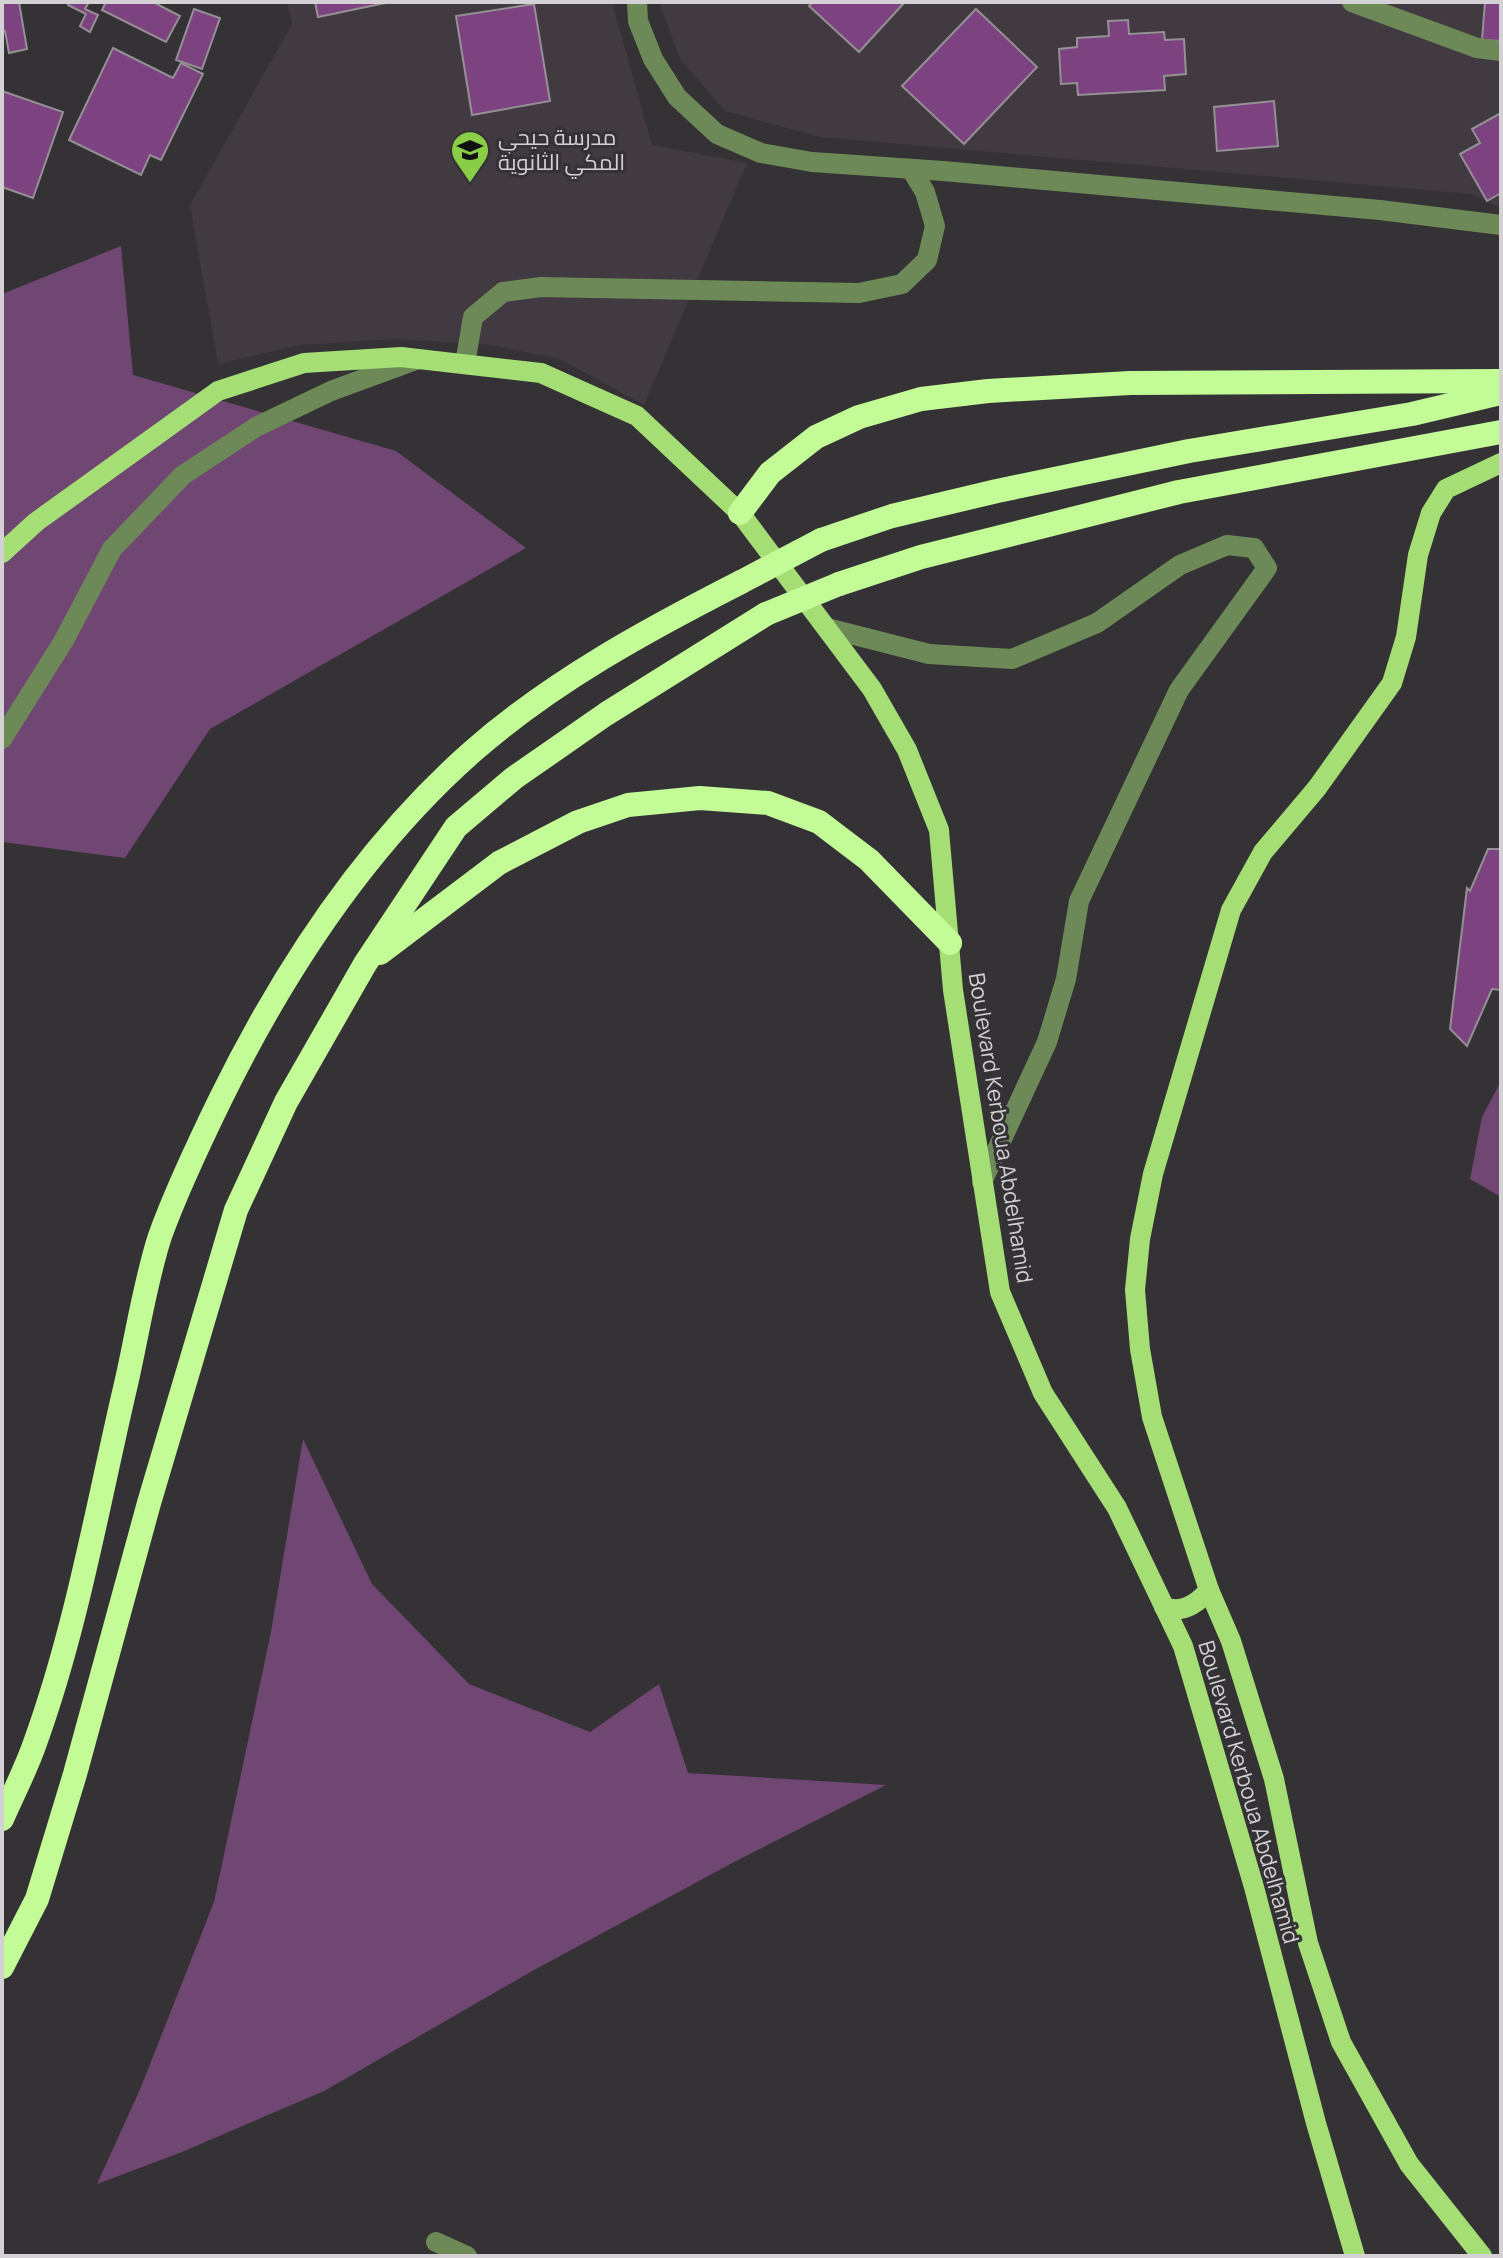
<svg xmlns="http://www.w3.org/2000/svg" width="1503" height="2258" viewBox="0 0 1503 2258" font-family="Manrope,Cairo,sans-serif">
<rect width="100%" height="100%" fill="#353235"/>
<!-- built -->
<g fill="#413a41">
<path d="M287,2h325l40,143 95,18 -103,242 -84,-46 -69,-14 -97,-6 -94,6 -82,19 -28,-159 102,-181z"/>
<path d="M659,2h842v206l-30,-14 -651,-57 -95,-26 -45,-52z"/>
</g>
<!-- green -->
<g fill="#704672">
<path d="M121,246l12,129 263,76 130,97 -316,181 -85,129 -123,-16v-548z"/>
<path d="M1501,1081v116l-31,-18 12,-62z"/>
<path d="M303,1439l69,145 97,100 121,48 69,-48 29,89 198,12 -150,76 -202,109 -210,121 -142,61 -85,32 44,-97 73,-185 57,-270z"/>
</g>
<!-- building -->
<g fill="#7c4380" stroke="#949094" stroke-width="2">
<path d="M2,2h17l8,47 -18,4 -4,-22 -3,1z"/>
<path d="M69,2h20l-4,7 13,6 -8,17 -10,-6 6,-12 -18,-9z"/>
<path d="M106,2h47l27,14 -14,26 -64,-32z"/>
<path d="M315,2h75l-72,15z"/>
<path d="M813,2h92l-46,50 -50,-46z"/>
<path d="M1485,2h16v39l-19,-1z"/>
<path d="M534,4l16,97 -78,14 -16,-99z"/>
<path d="M194,9l26,9 -18,51 -26,-9z"/>
<path d="M976,9l61,58 -73,77 -62,-58z"/>
<path d="M1128,20l1,14 35,-2 1,8 19,-1 2,35 -22,2 1,14 -87,5 -1,-12 -16,1 -2,-35 18,-2v-9l32,-2 -1,-15z"/>
<path d="M113,48l60,30 8,-15 22,11 -42,86 -11,-5 -9,20 -72,-35z"/>
<path d="M2,91l61,21 -30,86 -31,-11z"/>
<path d="M1274,101l4,45 -61,5 -3,-44z"/>
<path d="M1501,113v80l-14,8 -27,-47 20,-11 -8,-14z"/>
<path d="M1488,849h13v141l-9,-1 -25,57 -17,-17 17,-141 3,3z"/>
</g>
<g fill="none" stroke-linecap="round" stroke-linejoin="round">
<!-- minor -->
<g stroke="#6d8957" stroke-width="20">
<path d="M637,2l1,19 15,38 24,38 40,37 44,19 51,9 131,9 437,39 121,15"/>
<path d="M1352,2l125,46 24,3"/>
<path d="M465,364l8,-47 30,-25 38,-5 318,6 43,-9 25,-24 8,-34 -10,-34 -14,-23"/>
<path d="M827,628l102,26 83,5 85,-36 83,-58 47,-20 27,3 13,20 -88,122 -100,211 -13,78 -19,63 -65,140"/>
<path d="M2,739l61,-97 49,-93 71,-74 73,-48 75,-36 87,-32"/>
<path d="M436,2242l31,14"/>
</g>
<!-- major -->
<g stroke="#a4de74" stroke-width="20">
<path d="M2,553l34,-31 182,-131 86,-28 97,-6 140,16 96,43 103,97 132,176 35,61 32,80 14,160 47,302 43,101 74,115 66,138 71,241 62,236 39,133"/>
<path d="M1164,1607c18,7 33,-3 45,-17"/>
<path d="M1482,2256l-73,-92 -68,-122 -33,-99 -34,-164 -43,-138 -22,-51 -57,-173 -12,-68 -5,-59 5,-51 13,-65 78,-264 32,-58 54,-64 75,-105 14,-46 12,-82 13,-42 15,-24 55,-26"/>
</g>
<!-- highway -->
<g stroke="#c3fb97" stroke-width="24">
<path d="M740,513l30,-40 46,-36 43,-20 62,-18 67,-8 142,-8 371,-2"/>
<path d="M821,540l71,-24 105,-25 192,-40 223,-37 89,-21"/>
<path d="M839,584l82,-27 258,-65 322,-60"/>
<path d="M380,953l119,-90 79,-41 50,-17 72,-7 68,5 51,19 50,38 81,83"/>
<path d="M2,1819c11,-25 24,-50 33,-76 42,-116 63,-240 91,-359 11,-48 19,-102 34,-148 17,-47 39,-93 61,-138 63,-128 144,-252 252,-347 80,-70 174,-121 268,-169"/>
<path d="M2,1967l35,-68 38,-125 74,-271 87,-293 50,-108 79,-138 91,-137 58,-49 92,-64 160,-100"/>
</g>
<!-- highway-bridge -->
<g stroke="#c3fb97" stroke-width="24">
<path d="M741,582l80,-42"/>
<path d="M766,614l73,-30"/>
</g>
</g>
<!-- icons -->
<defs>
<symbol id="school-pin" viewBox="-11 -11 22 30"><path d="M0 17L-7.5 6A9.5 9.5 0 1 1 7.5 6Z" fill="#8ace47" stroke="#353235"/><path d="M0-5L7-2L0 1L-7-2ZM-4 1L0 2.5L4 1V4Q0 6-4 4Z" fill="#111"/></symbol>
</defs>
<g fill-rule="evenodd">
<use href="#school-pin" x="448" y="128" width="44" height="60"/>
</g>
<g text-anchor="middle" stroke-width="6" stroke-linejoin="round" paint-order="stroke">
<!-- poi labels -->
<g font-size="22" fill="#d3d1d3" stroke="#353235" text-anchor="start">
<text x="498" y="145">مدرسة حيحي<tspan x="498" dy="25">المكي الثانوية</tspan></text>
</g>
<!-- street labels -->
<g font-size="22" fill="#d3d1d3" stroke="#353235">
<text transform="translate(1001 1128) rotate(81)" y="8">Boulevard Kerboua Abdelhamid</text>
<text transform="translate(1249 1792) rotate(74)" y="8">Boulevard Kerboua Abdelhamid</text>
</g>
</g>
<!-- border -->
<rect width="1503" height="2258" fill="none" stroke="#d3d1d3" stroke-width="8"/>
</svg>
